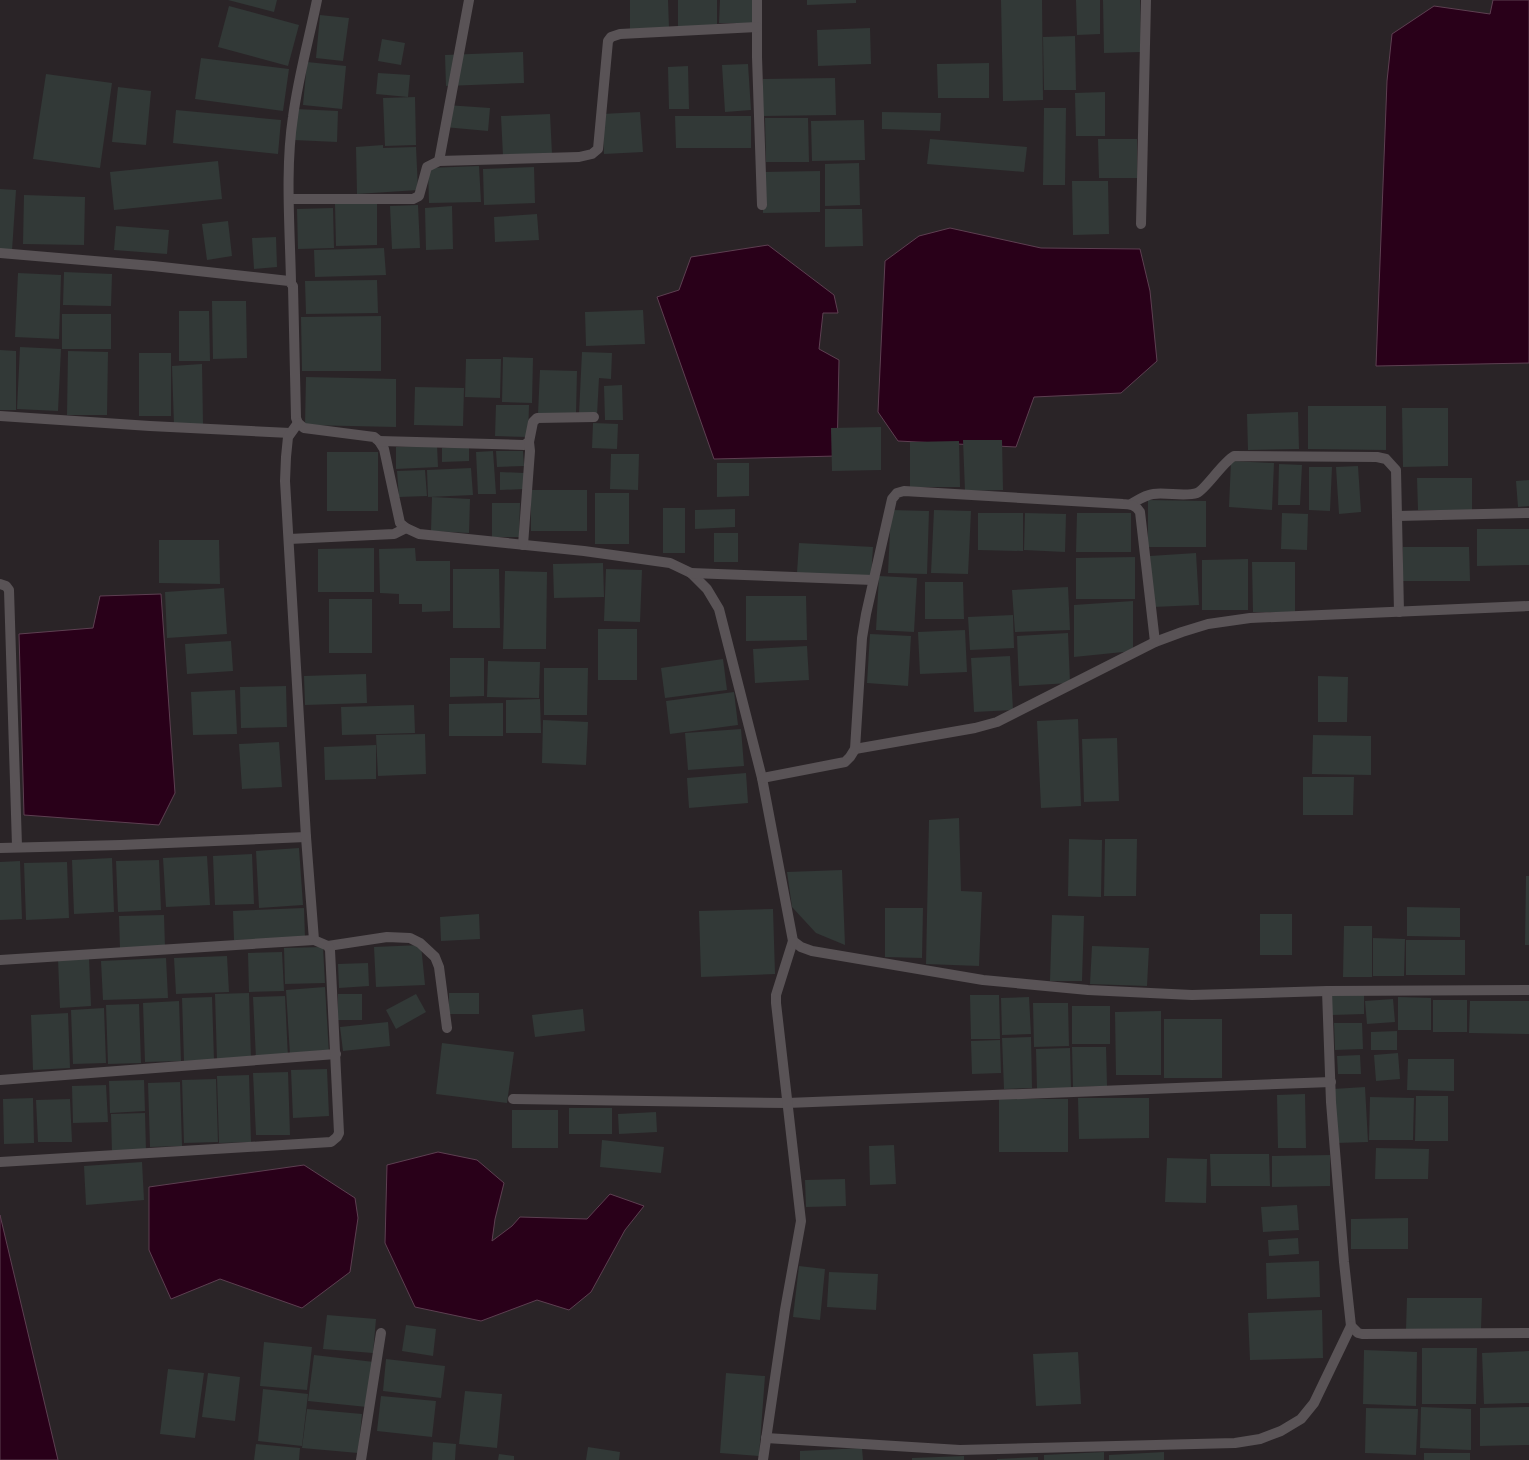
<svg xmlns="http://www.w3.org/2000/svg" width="1529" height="1460" viewBox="0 0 1529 1460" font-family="Signika,sans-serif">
<rect width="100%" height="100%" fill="#2a2427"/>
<!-- water -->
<g fill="#290019" stroke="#5d3f51">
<path d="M1493,0h36v363l-153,3 11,-285 5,-47 42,-28 56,8z"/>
<path d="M950,228l91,20 99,1 10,42 7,70 -36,32 -87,4 -18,50 -118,-6 -20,-29 7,-151 34,-25z"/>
<path d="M768,245l66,50 4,18h-15l-4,36 20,11 -2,96 -123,3 -57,-162 22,-7 12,-33z"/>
<path d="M161,594l14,199 -16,32 -135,-10 -5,-181 74,-6 7,-32z"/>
<path d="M438,1152l39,8 27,23 -9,36 -3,22 20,-15 8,-9 67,2 23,-25 34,12 -19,24 -34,62 -22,18 -32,-10 -56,21 -66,-14 -30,-64 2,-78z"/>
<path d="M304,1165l51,33 3,20 -8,54 -48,36 -82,-29 -49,20 -22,-49v-63z"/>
<path d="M0,1215l58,245h-58z"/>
</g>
<!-- building -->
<g fill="#323937">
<path d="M228,0h49l-3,12z"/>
<path d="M630,0h38l1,28 -39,1z"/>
<path d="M678,0h39v28l-39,1z"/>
<path d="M720,0h36v23h-37z"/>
<path d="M807,0h49v3l-49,2z"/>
<path d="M1001,0h41l1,100 -40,1z"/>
<path d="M1076,0h24v34l-23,1z"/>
<path d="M1103,0h37l1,52 -37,1z"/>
<path d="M229,6l70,19 -11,41 -70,-19z"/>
<path d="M320,15l29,3 -6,43 -27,-3z"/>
<path d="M870,28l1,36 -53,2 -1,-36z"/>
<path d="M1075,36l1,54h-32l-1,-53z"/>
<path d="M382,39l23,4 -4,22 -23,-4z"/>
<path d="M523,52l1,31 -78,3 -1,-31z"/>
<path d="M201,58l88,11 -6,42 -88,-12z"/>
<path d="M307,62l39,4 -4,43 -39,-4z"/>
<path d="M989,63v35h-51l-1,-34z"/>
<path d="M748,64l3,46 -26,2 -3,-47z"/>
<path d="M688,66l1,43h-20l-1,-42z"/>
<path d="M378,73l32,2 -2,22 -32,-3z"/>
<path d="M46,74l66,9 -12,85 -67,-9z"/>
<path d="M835,78l1,37 -73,1v-37z"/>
<path d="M118,87l33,4 -5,54 -34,-3z"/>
<path d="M1105,92v44h-29l-1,-43z"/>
<path d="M415,97l1,48 -31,1 -2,-48z"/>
<path d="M446,105l44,3 -2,23 -44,-4z"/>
<path d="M1044,108h22l-1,77h-22z"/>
<path d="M296,109l42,2 -1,31 -43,-2z"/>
<path d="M176,110l105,10 -3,34 -105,-11z"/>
<path d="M640,112l3,40 -39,2 -2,-40z"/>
<path d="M882,112l59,1 -1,18 -58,-2z"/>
<path d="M550,114l2,40 -49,2 -2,-40z"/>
<path d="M675,116h76v32h-75z"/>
<path d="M765,118h43l1,44h-43z"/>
<path d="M864,120l1,40 -53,1 -1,-40z"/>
<path d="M930,139l97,8 -3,25 -97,-8z"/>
<path d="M1098,139h39v39h-38z"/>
<path d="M383,145v3l33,-1 2,43 -61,4 -1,-47z"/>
<path d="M218,161l4,38 -108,11 -4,-38z"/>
<path d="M859,163l1,42 -35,1v-42z"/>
<path d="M479,166l2,36 -52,1 -1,-35z"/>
<path d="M534,167l1,36 -51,2 -1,-36z"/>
<path d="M820,171v41l-57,1v-41z"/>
<path d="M1072,181h36l1,53 -36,1z"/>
<path d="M0,189l16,1 -4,61 -12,-1z"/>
<path d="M24,195l61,2 -1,48 -61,-1z"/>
<path d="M335,204h42v41l-41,1z"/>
<path d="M418,205l2,43 -28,1 -2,-43z"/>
<path d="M452,206l1,43 -27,1 -1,-42z"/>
<path d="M333,208l1,40 -36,1 -1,-40z"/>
<path d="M825,209h37l1,37 -38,1z"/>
<path d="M537,214l2,26 -44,2 -1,-25z"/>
<path d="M228,221l4,35 -25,4 -5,-36z"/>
<path d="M116,226l53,4 -2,24 -53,-4z"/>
<path d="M276,237l1,30 -23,2 -2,-31z"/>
<path d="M384,248l2,27 -71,2 -1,-27z"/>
<path d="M64,272l48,2 -1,32 -48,-1z"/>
<path d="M18,273l43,2 -2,64 -44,-2z"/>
<path d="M377,280l1,33 -72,1 -1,-33z"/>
<path d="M212,301h34l1,57 -34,1z"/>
<path d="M643,310l2,34 -59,2 -1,-34z"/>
<path d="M179,311h30l1,50h-31z"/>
<rect x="62" y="314" width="49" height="35"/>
<path d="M381,316v55h-79l-1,-54z"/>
<path d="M20,347l41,2 -3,62 -41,-2z"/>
<path d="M0,350l16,1v59h-16z"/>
<path d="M68,351l40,1 -1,63h-40z"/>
<path d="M582,352l30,1 -1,26 -12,-1 -2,37 -18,-1z"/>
<rect x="139" y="353" width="32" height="63"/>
<path d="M503,357l30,1 -1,45 -30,-1z"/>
<path d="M466,359h35l-1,39 -35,-1z"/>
<path d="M202,364l1,60 -29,1 -2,-59z"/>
<path d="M540,370l37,1 -1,43h-38z"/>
<path d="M306,377l90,2v48l-91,-2z"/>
<path d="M622,385l1,35h-18l-1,-34z"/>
<path d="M415,387l49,1 -1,38 -49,-1z"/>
<path d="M496,405h33l-1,32 -33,-1z"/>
<path d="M1308,406h78v44l-78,-1z"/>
<path d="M1402,408h46v58l-45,1z"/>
<path d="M1298,412l1,37 -51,1 -1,-36z"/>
<path d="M593,423l25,1 -1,25 -25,-1z"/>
<path d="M881,427v43l-49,1 -1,-43z"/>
<path d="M963,440h39l1,50 -38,1z"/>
<path d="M959,441l1,46h-50v-45z"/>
<path d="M437,445l1,22 -42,2v-22z"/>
<path d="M469,446v15l-27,1v-14z"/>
<path d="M493,451l3,43h-18l-2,-42z"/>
<path d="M496,451h27l1,15 -27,1z"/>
<rect x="327" y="452" width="51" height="59"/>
<path d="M611,454h28l-1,36 -28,-1z"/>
<path d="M1231,461l43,2 -2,47 -43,-3z"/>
<path d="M717,463h32v33l-32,1z"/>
<path d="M1279,464l23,1 -2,40h-22z"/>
<path d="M1358,466l3,46 -22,2 -3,-47z"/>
<path d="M1309,467h23l-2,44 -21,-1z"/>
<path d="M471,468l2,27 -45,2 -1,-27z"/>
<path d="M425,470l2,26 -28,1 -2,-26z"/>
<path d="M500,472l24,1v16l-24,1z"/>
<path d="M1417,478h55v32h-54z"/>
<path d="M1529,480v26l-11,1 -2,-26z"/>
<rect x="531" y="490" width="56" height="41"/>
<rect x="595" y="493" width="34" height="51"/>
<path d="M432,497l38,2 -1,34 -38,-2z"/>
<path d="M1148,500l58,1v46h-58z"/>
<path d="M492,503h28l-1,34h-27z"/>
<rect x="663" y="508" width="22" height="45"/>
<path d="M735,509v18l-40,2v-19z"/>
<path d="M891,510l38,1 -2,63 -39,-1z"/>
<path d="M934,510l37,1 -3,63 -37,-1z"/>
<path d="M978,513h45v38l-45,-1z"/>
<path d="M1025,513l41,1 -1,38 -41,-2z"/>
<path d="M1077,513h54v39h-55z"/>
<path d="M1282,513l26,1 -1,36 -26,-1z"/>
<path d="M1477,529h52v36l-52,1z"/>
<rect x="714" y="533" width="24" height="29"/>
<path d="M159,540h60l1,44 -61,-1z"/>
<path d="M799,543l74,4 -2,30 -74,-4z"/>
<path d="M1403,547h66l1,34h-67z"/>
<path d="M374,548v44h-56v-43z"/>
<path d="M415,548l1,13h34v50l-28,1v-8h-23v-10l-19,-1 -1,-44z"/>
<path d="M1196,553l3,52 -46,2 -3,-51z"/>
<path d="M1135,557v42h-59v-41z"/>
<path d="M1248,559v51h-46v-50z"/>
<path d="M1252,562h43v50h-42z"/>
<path d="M603,563l1,34 -50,1 -1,-34z"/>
<path d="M453,569h46l1,59h-47z"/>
<path d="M606,569l36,1 -2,52 -36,-1z"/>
<path d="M505,571l42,1 -1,77h-43z"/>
<path d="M879,576l38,2 -3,54 -38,-2z"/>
<path d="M925,582h38l1,37h-39z"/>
<path d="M1068,587l2,43 -55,2 -3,-42z"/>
<path d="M224,588l3,46 -60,4 -2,-46z"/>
<path d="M746,596h60l1,44 -61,1z"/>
<rect x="329" y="599" width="43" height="54"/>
<path d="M1133,601v50l-59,6v-52z"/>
<path d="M1013,615l1,33 -44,2 -2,-33z"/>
<rect x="598" y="629" width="39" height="51"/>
<path d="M965,630l2,42 -47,2 -2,-42z"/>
<path d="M1068,633l2,50 -51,3 -2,-50z"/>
<path d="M870,634l41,2 -3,50 -41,-3z"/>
<path d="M231,641l2,30 -46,3 -2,-30z"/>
<path d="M807,646l2,34 -54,3 -2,-34z"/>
<path d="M1010,656l3,54 -39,2 -3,-54z"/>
<path d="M450,658h34v38l-34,1z"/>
<path d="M723,659l4,31 -62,8 -4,-30z"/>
<path d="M488,661l52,1 -1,36 -52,-1z"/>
<path d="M544,668h44l-1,47h-43z"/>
<path d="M366,674l1,29 -62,2 -1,-29z"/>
<path d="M1318,676l30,1 -1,45h-29z"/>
<path d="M286,686l1,41 -46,1 -1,-41z"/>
<path d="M235,690l2,44 -44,1 -2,-43z"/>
<path d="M734,692l4,33 -68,9 -4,-33z"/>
<path d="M540,699l1,34h-35v-33z"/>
<path d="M503,703v33h-54v-32z"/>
<path d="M414,705l1,28 -73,2 -1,-28z"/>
<path d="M1078,719l3,87 -40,2 -4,-87z"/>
<path d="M543,720l45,2 -2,43 -44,-2z"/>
<path d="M741,729l3,37 -56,4 -3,-37z"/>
<path d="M425,734l1,40 -48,2 -2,-41z"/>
<path d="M1313,735l58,1v39l-59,-1z"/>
<path d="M1117,738l2,63 -35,1 -2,-63z"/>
<path d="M279,742l3,45 -40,2 -3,-45z"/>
<path d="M376,745v34l-51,1 -1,-33z"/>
<path d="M746,773l2,30 -59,5 -2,-30z"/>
<path d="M1303,777h51l-1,38h-50z"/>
<path d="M959,818l2,73 21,1 -3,74 -53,-2 3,-144z"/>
<path d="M1069,839l33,1 -1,57 -33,-1z"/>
<path d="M1105,839h32l-1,57h-32z"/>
<path d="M299,848l4,57 -44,3 -3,-57z"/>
<path d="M252,854l2,50 -39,1 -2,-49z"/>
<path d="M207,856l3,49 -44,2 -3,-49z"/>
<path d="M112,858l2,54 -40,2 -2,-54z"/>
<path d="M159,860l2,50 -43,2 -2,-51z"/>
<path d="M20,861l2,58 -22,1v-58z"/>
<path d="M67,862l2,56 -43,2 -2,-57z"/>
<path d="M842,870l3,75 -29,-12 -24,-26 -5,-35z"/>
<path d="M1526,876h3v69h-4z"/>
<path d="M1407,907l53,1v29l-53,-1z"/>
<path d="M304,908l1,30 -71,2 -1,-29z"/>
<path d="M885,908h38l-1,50 -37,-1z"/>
<path d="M773,909l2,65 -74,3 -2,-66z"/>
<path d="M479,914l1,25 -39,2 -1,-24z"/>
<rect x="1260" y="914" width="32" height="41"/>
<path d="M164,915l1,33 -45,1 -1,-33z"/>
<path d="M1052,915l32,1 -2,65h-32z"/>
<path d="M1344,926h28v51h-29z"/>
<path d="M1373,938l32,1 -1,37h-31z"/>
<rect x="1406" y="940" width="59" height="35"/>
<path d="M421,945l4,40 -49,2 -2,-40z"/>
<path d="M1092,946l57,2 -2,38 -57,-2z"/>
<path d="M323,947l2,36 -40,1 -1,-36z"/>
<path d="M282,952l2,39 -35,1 -1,-39z"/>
<path d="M227,956l2,36 -53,2 -2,-36z"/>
<path d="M89,958l2,48 -31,2 -2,-49z"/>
<path d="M166,958l2,40 -65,2 -2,-39z"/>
<path d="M368,963l1,23 -30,2 -1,-24z"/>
<path d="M325,987l4,66 -39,2 -4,-65z"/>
<path d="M249,993l2,67 -34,1 -2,-67z"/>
<rect x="449" y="993" width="30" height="21"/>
<rect x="338" y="994" width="24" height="26"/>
<path d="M416,994l10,18 -30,17 -10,-19z"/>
<path d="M970,995h29l1,44h-29z"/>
<path d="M1332,995h32v19l-32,1z"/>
<path d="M285,996l3,62 -32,1 -3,-62z"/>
<path d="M212,997l2,63 -30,1 -2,-63z"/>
<path d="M1029,997l2,37 -29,1 -1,-37z"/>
<path d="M1398,997l33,1v32h-33z"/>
<path d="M1393,999l2,23 -28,2 -2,-23z"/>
<rect x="1433" y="1000" width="34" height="32"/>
<path d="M179,1001l2,60 -36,1 -2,-59z"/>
<path d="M1470,1001h59v33l-60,-1z"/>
<path d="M1033,1003h35l1,43 -35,1z"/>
<path d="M139,1004l2,59 -33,1 -2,-59z"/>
<rect x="1072" y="1006" width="38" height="38"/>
<path d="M104,1008l2,55 -33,1 -2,-54z"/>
<path d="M583,1009l2,22 -50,6 -3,-22z"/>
<path d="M1161,1011v64h-45l-1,-63z"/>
<path d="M68,1013l2,55 -37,2 -2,-55z"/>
<rect x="1164" y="1019" width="58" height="59"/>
<path d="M388,1022l2,24 -47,5 -3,-24z"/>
<path d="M1334,1023h28l1,26 -28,1z"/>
<path d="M1397,1031v19h-26v-18z"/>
<path d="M1031,1037l1,51 -28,1 -2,-51z"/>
<path d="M1000,1040l1,33 -29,1 -1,-33z"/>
<path d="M442,1043l72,9 -7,51 -71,-9z"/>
<path d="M1072,1047h34l1,39 -34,1z"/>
<path d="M1070,1048l1,40 -34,1 -1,-40z"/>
<path d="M1398,1053l2,26 -24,2 -2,-26z"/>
<path d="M1360,1055l1,19h-23l-1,-18z"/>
<path d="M1408,1059h46v32l-47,-1z"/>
<path d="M327,1069l2,47 -36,2 -2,-48z"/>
<path d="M288,1072l2,63h-34l-3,-62z"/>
<path d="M249,1075l2,67 -32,1 -2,-67z"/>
<path d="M216,1079l2,63 -34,1 -2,-63z"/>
<path d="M144,1080l1,31 -35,2 -1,-32z"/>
<path d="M180,1082l2,64 -32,1 -2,-64z"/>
<path d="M106,1085l2,37 -35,1 -1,-37z"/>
<path d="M1365,1087l3,55 -32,1 -3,-54z"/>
<path d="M1305,1094l1,54h-28l-1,-53z"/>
<path d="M1416,1096h32v45h-33z"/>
<path d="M1370,1097l44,1 -1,42h-44z"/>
<path d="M33,1098l1,45 -30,1 -1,-45z"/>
<path d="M1078,1098h71v40l-70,1z"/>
<path d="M70,1099l2,43h-34l-2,-42z"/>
<rect x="999" y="1099" width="69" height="53"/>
<rect x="569" y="1108" width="43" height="26"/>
<rect x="512" y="1110" width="46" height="38"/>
<path d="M656,1112l1,20 -38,2 -1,-20z"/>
<path d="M145,1113l1,38 -34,2 -1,-39z"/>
<path d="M602,1140l62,7 -3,26 -61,-6z"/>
<path d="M894,1145l2,39 -26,1 -1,-39z"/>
<path d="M1376,1148l53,1 -1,30h-53z"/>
<path d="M1210,1154h59l1,32h-59z"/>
<path d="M1330,1155v31l-58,1v-31z"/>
<path d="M1167,1158l40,1 -1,44 -41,-1z"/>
<path d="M142,1162l2,38 -58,5 -2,-39z"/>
<path d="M845,1179l1,27 -40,1 -1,-27z"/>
<path d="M1297,1205l2,25 -36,2 -2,-25z"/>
<path d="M1408,1218v31h-57v-30z"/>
<path d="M1298,1238l1,16 -30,2 -1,-16z"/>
<path d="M1319,1261l1,36 -53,2 -1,-36z"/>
<path d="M799,1266l26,3 -5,51 -27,-3z"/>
<path d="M829,1272l49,2 -2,36 -49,-3z"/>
<path d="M1407,1298h75l-1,31h-75z"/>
<path d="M1322,1310l1,48 -73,2 -2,-47z"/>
<path d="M327,1315l49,4 -3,34 -50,-4z"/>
<path d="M406,1325l30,4 -3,27 -31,-5z"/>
<path d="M264,1342l48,5 -5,43 -47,-4z"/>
<path d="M1422,1348h55l-1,56h-54z"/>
<path d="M1364,1350l53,2 -1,54 -53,-2z"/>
<path d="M1529,1351v52l-45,1 -2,-51z"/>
<path d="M1078,1352l3,52 -45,2 -3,-52z"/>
<path d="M314,1355l60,7 -7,45 -59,-6z"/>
<path d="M386,1359l59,7 -4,32 -58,-7z"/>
<path d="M168,1369l36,4 -9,65 -35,-4z"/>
<path d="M208,1373l32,4 -5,44 -33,-4z"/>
<path d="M726,1373l39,3 -6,80 -39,-3z"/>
<path d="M263,1389l45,5 -6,52 -44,-5z"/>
<path d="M465,1391l37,3 -5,54 -38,-4z"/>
<path d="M381,1396l55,5 -4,36 -55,-6z"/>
<path d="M1421,1407l50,2v41l-51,-2z"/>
<path d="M1529,1407v38l-49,1v-38z"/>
<path d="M1366,1408l52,1 -2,46 -51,-2z"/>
<path d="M307,1409l55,5 -4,39 -56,-5z"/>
<path d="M433,1442l23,2 -1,16h-23z"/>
<path d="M256,1444l44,4 -1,12h-45z"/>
<path d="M588,1447l32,5 -1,8h-33z"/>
<path d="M862,1448l1,12h-63v-9z"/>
<path d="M1104,1452v8h-60v-5z"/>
<path d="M1164,1452v8h-55v-5z"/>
<rect x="1424" y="1453" width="46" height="7"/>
<path d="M499,1454l15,2v4h-16z"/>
<path d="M964,1456v4h-52v-2z"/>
<path d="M1038,1457v3h-41v-1z"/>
</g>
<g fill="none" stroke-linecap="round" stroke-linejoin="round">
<!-- minor -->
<g stroke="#595356" stroke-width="10">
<path d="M757,0v57l5,148"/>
<path d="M439,161l30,-161"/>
<path d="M289,199h124l6,-3 8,-29 12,-6 140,-4 13,-3 6,-5 10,-108 3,-4 9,-3 137,-7"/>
<path d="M1141,224l5,-224"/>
<path d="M0,253l153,13 136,15 4,5 3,132 2,5 6,5 70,9 5,4 5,8 16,74 6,5 13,6 165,17 86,12 21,10 16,16 12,20 43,169 31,163 8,6 11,4 171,29 105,10 104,5 135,-4 202,-1"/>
<path d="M291,282c-1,-53 -6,-113 2,-165 5,-39 16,-78 24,-117"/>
<path d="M0,416l150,10 140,7"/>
<path d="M379,441l145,4 5,-3 4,-20 4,-4 57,-1"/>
<path d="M1131,504c7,-4 14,-9 22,-10 13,-2 32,3 44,-1 9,-4 25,-30 37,-37l143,1 9,2 10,11 3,142"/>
<path d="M1397,516l132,-3"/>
<path d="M289,539l105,-5 12,-6"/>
<path d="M523,545l7,-94 -1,-9"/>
<path d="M691,573l182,7"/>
<path d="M0,584l6,2 3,4 8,256"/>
<path d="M855,749l120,-21 22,-6 158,-80 27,-10 26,-8 42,-6 279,-12"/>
<path d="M762,778l83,-16 5,-5 5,-8 7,-111 4,-24 26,-115 5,-6 7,-2 219,13c7,0 13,1 17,8l15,130"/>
<path d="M0,848l121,-3 185,-8"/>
<path d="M328,946l59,-9 23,1 10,5 15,14 4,10 8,61"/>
<path d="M0,960l314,-20"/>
<path d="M1327,991l4,111 13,160 7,64 7,7 4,1 167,-1"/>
<path d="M0,1080l336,-26"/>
<path d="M513,1099l274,4 544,-21"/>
<path d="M0,1162l331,-20 6,-5 2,-4 -9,-183 -2,-4 -14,-6 -8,-103 -21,-356 1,-24 2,-20 10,-14"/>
<path d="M766,1438l194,12 275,-7 25,-4 21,-8 20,-12 13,-16 37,-77"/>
<path d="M361,1460l20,-127"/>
<path d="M763,1460l22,-150 16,-89 -25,-218v-8l17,-54"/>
</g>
</g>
</svg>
